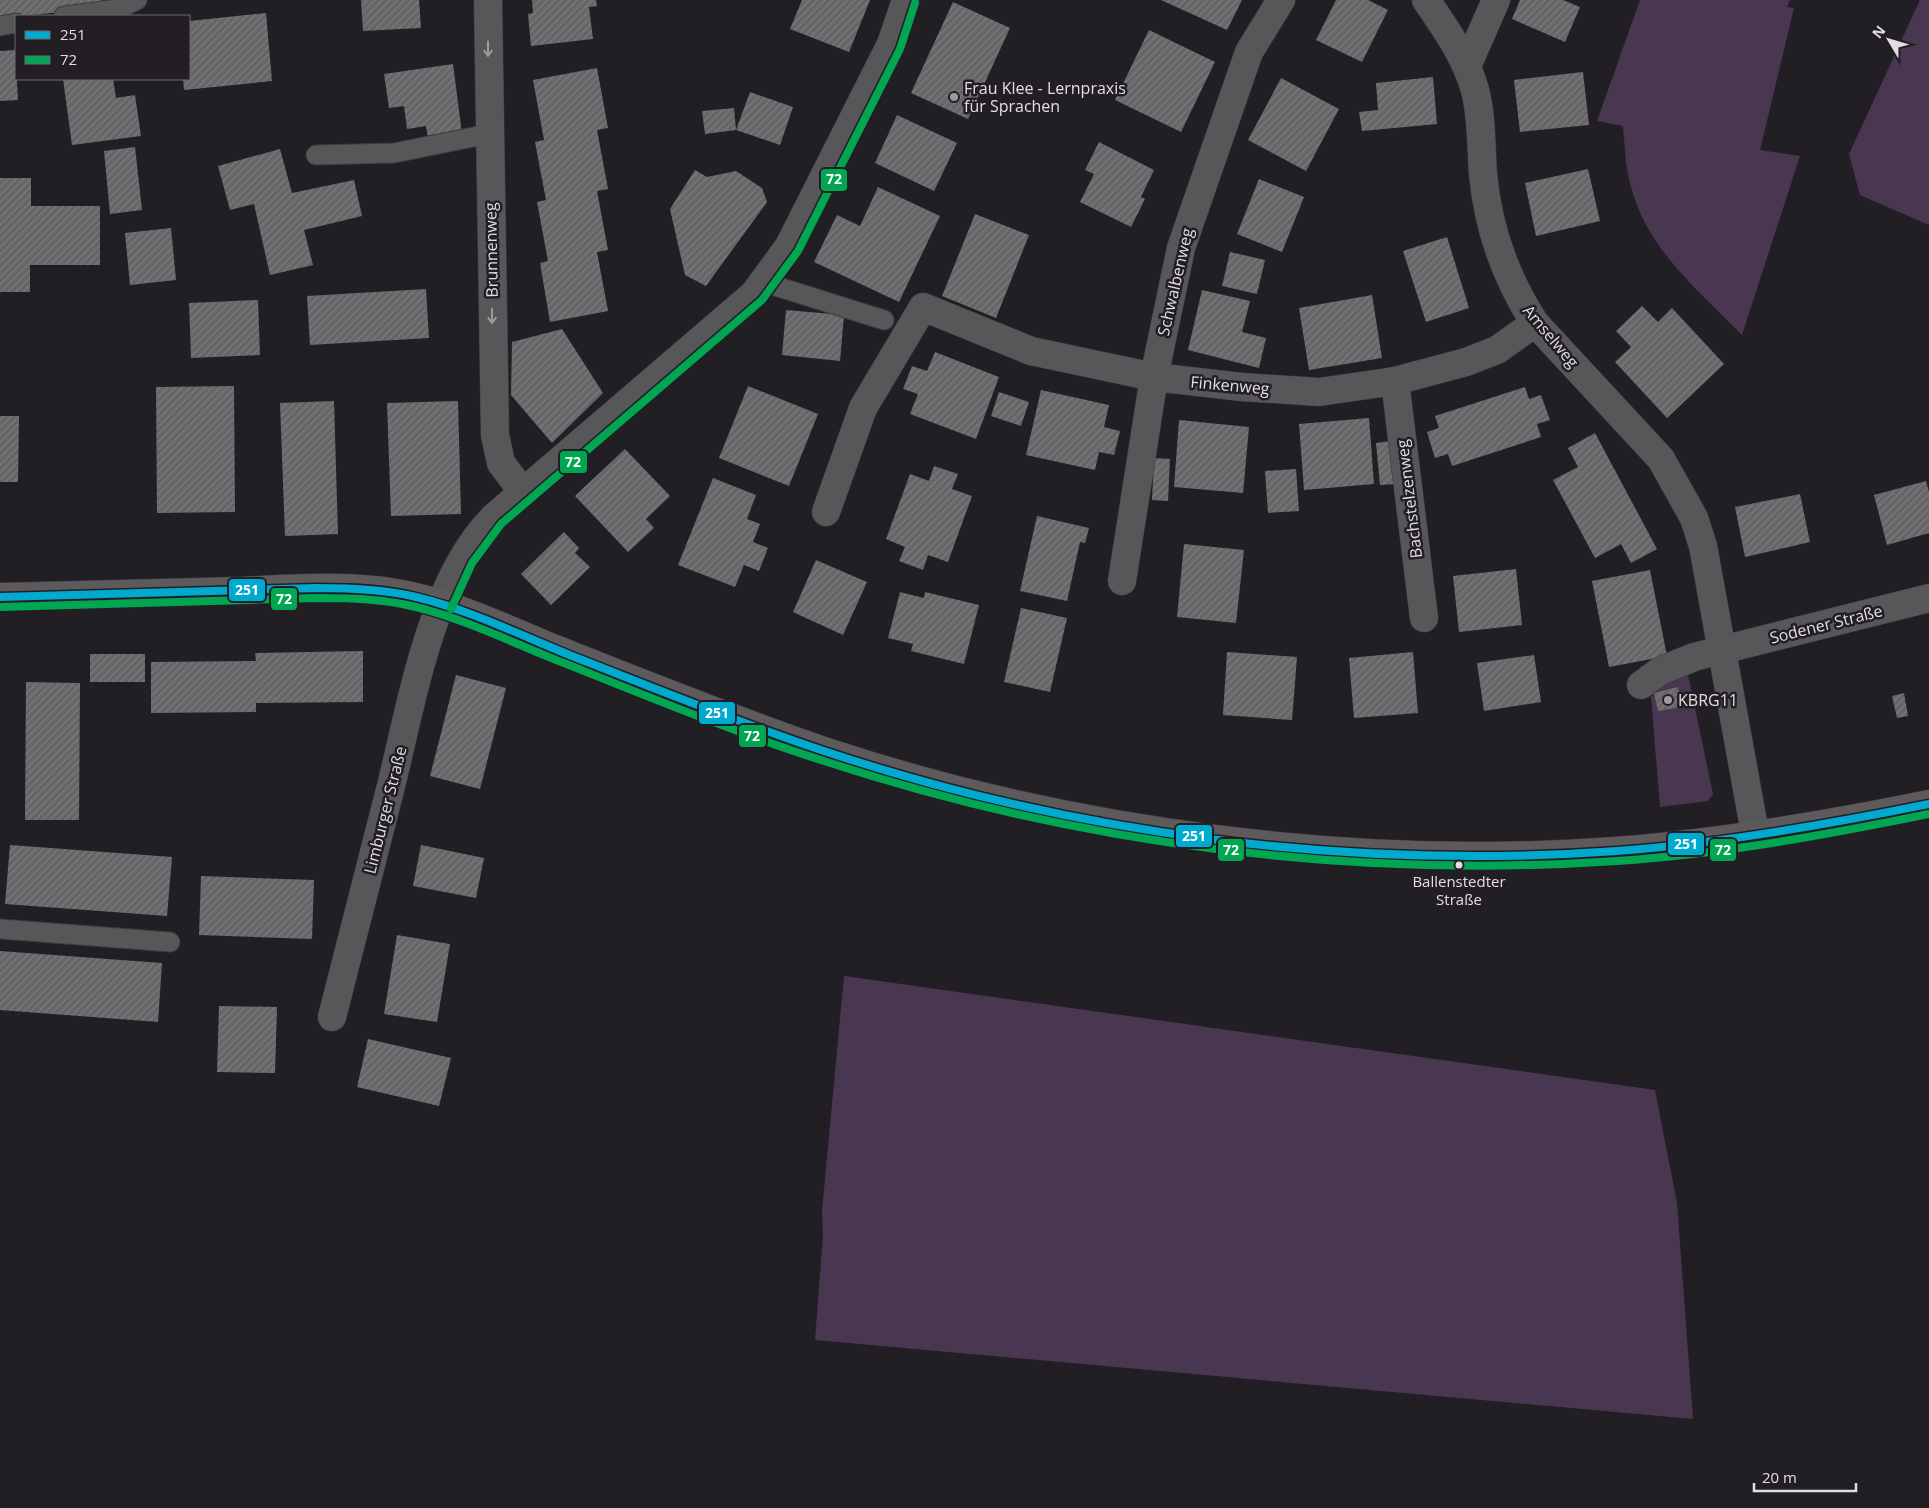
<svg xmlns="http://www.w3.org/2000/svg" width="1929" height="1508" viewBox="0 0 1929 1508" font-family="'Open Sans',sans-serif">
<defs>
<pattern id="building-hatch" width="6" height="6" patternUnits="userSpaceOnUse" patternTransform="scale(1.25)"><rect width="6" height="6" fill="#686568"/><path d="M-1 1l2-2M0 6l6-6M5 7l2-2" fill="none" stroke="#7d7b7d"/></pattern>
</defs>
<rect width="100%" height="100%" fill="#211f23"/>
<!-- green -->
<g fill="#493751">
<path d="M1640,0h150l-3,7 7,1 -34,142 40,6 -58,179c-43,-44 -95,-86 -111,-148 -6,-20 -6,-40 -8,-61l-26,-5z"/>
<path d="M1920,0h9v225l-69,-30 -11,-41z"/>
<path d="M1686,665l27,129 -5,7 -48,6 -9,-110z"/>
<path d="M844,976l811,114 22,113 16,216 -878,-79 8,-106 -1,-23z"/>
</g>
<!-- building -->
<g fill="url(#building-hatch)">
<path d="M0,0h102l1,8 -103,10z"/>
<path d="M361,0h58l2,28 -58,3z"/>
<path d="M532,0h64l1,6 -8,1 4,32 -62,7 -3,-32 5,-1z"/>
<path d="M802,0h68l-21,52 -59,-23z"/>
<path d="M1161,0h81l-15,30z"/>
<path d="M1336,0h32l20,10 -26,52 -46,-22z"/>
<path d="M1520,0h43l17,7 -15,35 -53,-23z"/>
<path d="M953,2l57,26 -42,91 -57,-26z"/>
<path d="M266,13l6,68 -88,9 -1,-11h6v-58z"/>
<path d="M1149,30l66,32 -34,70 -66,-32z"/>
<path d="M15,50l3,50 -18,1v-50z"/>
<path d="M453,64l9,70 -34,4 -2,-12 -19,3 -3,-23 -15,2 -5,-34z"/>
<path d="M597,68l11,60 -11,2 11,59 -11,2 11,59 -11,2 11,59 -58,11 -10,-59 8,-2 -11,-59 9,-2 -11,-58 9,-2 -11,-60z"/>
<path d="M1583,72l6,53 -69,7 -6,-52z"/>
<path d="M1433,77l4,47 -75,7 -3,-19 19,-2 -2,-27z"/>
<path d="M1281,78l58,31 -33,62 -58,-31z"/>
<path d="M63,79h50l3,19 19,-3 6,41 -69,9z"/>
<path d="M750,92l43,15 -13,38 -44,-15z"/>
<path d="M734,108l2,22 -31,4 -3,-23z"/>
<path d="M897,115l60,28 -23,48 -59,-28z"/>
<path d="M1099,142l55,28 -13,27 4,2 -14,28 -51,-25 14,-28 -9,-4z"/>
<path d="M135,147l7,63 -32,4 -6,-63z"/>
<path d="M280,149l12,44 62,-13 8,36 -58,14 9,35 -43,10 -16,-71 -24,6 -12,-44z"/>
<path d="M1588,169l12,52 -64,15 -11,-53z"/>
<path d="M695,170l12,7 29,-6 26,17 5,14 -61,84 -21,-11 -15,-66z"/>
<path d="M0,178h31v28h69v59h-70v27h-30z"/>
<path d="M1259,179l45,18 -22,55 -45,-18z"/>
<path d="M878,187l62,29 -41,86 -85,-40 23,-47 23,11z"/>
<path d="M975,214l54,21 -33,83 -54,-22z"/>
<path d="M171,228l5,52 -46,5 -5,-52z"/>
<path d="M1447,237l22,71 -43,14 -23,-71z"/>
<path d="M1230,252l35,8 -8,34 -35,-8z"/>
<path d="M426,289l3,49 -119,7 -3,-49z"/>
<path d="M1202,290l48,11 -8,31 24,6 -7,30 -71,-18z"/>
<path d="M1372,295l10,63 -73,12 -10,-62z"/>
<path d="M258,300l2,55 -69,3 -2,-55z"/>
<path d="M1642,306l16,16 14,-14 52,56 -57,54 -52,-56 16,-15 -15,-16z"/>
<path d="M786,310l58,5 -4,46 -58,-6z"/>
<path d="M562,329l41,64 -51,50 -41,-48 1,-53z"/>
<path d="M935,352l64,25 -23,62 -66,-25 8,-20 -15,-5 9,-23 15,5z"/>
<path d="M234,386l1,126 -78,1 -1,-126z"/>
<path d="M748,386l70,28 -29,72 -70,-28z"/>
<path d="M1525,387l4,12 12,-4 9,25 -13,4 4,13 -89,29 -4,-12 -13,4 -8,-26 12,-4 -4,-12z"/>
<path d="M1041,390l68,15 -5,22 16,4 -6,24 -15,-3 -4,18 -69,-15z"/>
<path d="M999,392l30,10 -8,24 -30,-10z"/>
<path d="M334,401l4,133 -53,2 -5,-133z"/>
<path d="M458,401l3,113 -70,2 -4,-113z"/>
<path d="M0,416h19l-1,66h-18z"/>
<path d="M1369,418l5,66 -70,6 -5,-66z"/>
<path d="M1179,420l70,7 -6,66 -69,-6z"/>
<path d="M1595,433l62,116 -26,14 -10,-19 -26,14 -42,-78 25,-13 -10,-19z"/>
<path d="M1391,441l4,43 -15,1 -4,-42z"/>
<path d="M625,449l45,47 -24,23 8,9 -26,24 -53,-56z"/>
<path d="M1154,458l16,1 -2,42 -16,-1z"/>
<path d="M934,466l24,8 -6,15 20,7 -24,66 -20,-7 -5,15 -24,-9 6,-14 -19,-8 24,-65 19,7z"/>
<path d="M1296,469l3,42 -31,2 -3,-42z"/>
<path d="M713,478l43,17 -9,24 13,5 -7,18 15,6 -9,23 -15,-6 -9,22 -57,-22z"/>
<path d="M1926,481l3,11v41l-42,12 -13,-50z"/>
<path d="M1800,494l10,48 -65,15 -10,-50z"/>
<path d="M1037,516l52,12 -4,15 -5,-1 -13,59 -47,-10z"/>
<path d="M564,532l15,16 -4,5 15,14 -39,38 -30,-31z"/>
<path d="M1184,544l60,6 -8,73 -59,-6z"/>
<path d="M816,560l51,22 -24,53 -50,-23z"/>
<path d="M1516,569l6,56 -63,7 -6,-56z"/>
<path d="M1650,570l17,86 -58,11 -17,-86z"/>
<path d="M900,592l24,6 1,-6 54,13 -15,59 -53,-13 2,-7 -25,-6z"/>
<path d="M1021,608l46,10 -17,74 -46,-10z"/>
<path d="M363,651v51l-107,1v9l-105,1v-51l105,-1 -1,-8z"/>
<path d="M1227,652l70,5 -5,63 -69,-5z"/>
<path d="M1413,652l5,61 -64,5 -5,-60z"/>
<rect x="90" y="654" width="55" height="28"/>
<path d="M1534,655l7,47 -57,9 -7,-48z"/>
<path d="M456,675l50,13 -26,101 -50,-13z"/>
<path d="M26,682l54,1 -1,137h-54z"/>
<path d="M1678,687l4,20 -24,4 -4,-18z"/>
<path d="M1904,693l4,23 -11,2 -5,-22z"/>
<path d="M10,845l162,12 -5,59 -162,-12z"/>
<path d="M421,845l63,13 -8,40 -63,-12z"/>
<path d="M201,876l113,4 -2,59 -113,-4z"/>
<path d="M397,935l53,9 -13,78 -53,-8z"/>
<path d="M0,951l162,12 -4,59 -158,-12z"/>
<path d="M219,1006l58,1 -2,66 -58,-1z"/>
<path d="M368,1039l83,19 -12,48 -82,-19z"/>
</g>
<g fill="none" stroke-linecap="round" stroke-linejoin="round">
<defs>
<g id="lane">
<path d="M64,16l54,-7 19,-9"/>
<path d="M0,26l16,-3"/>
<path d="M316,155l78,-2 94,-19"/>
<path d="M763,282l121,38"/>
<path d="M0,929l170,13"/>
</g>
<g id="street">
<path d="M488,0l7,435 6,28 21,28"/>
<path d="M1426,0c19,28 40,57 49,90 7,27 6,56 8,84 5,54 22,103 52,149l126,136 33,59 9,28 52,287"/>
<path d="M1467,66l29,-66"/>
<path d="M1395,381l29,237"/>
<path d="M826,512l37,-104 60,-101 108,44 123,26 88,10 77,5 76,-11 71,-19 31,-12 38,-27"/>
<path d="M1122,581l32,-204 27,-129 68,-196 32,-52"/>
<path d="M1641,685l19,-14 34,-14 235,-59"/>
<path d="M332,1017c20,-77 39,-154 59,-231 21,-84 40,-206 103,-269l260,-223 35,-48 102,-202 15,-44"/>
</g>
<path id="secondary" d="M0,597c79,-2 159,-4 238,-6 52,-2 106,-7 158,2 55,9 108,35 159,56 89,35 178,71 269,102 246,82 532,119 791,100 105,-8 211,-26 314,-47"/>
</defs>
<!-- lane casing -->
<use href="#lane" stroke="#3e3c3f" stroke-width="21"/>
<!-- street casing -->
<use href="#street" stroke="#3e3c3f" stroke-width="29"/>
<!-- secondary casing -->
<use href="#secondary" stroke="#3e3c3f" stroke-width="29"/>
<!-- lane -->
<use href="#lane" stroke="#575659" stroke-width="19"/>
<!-- street -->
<use href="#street" stroke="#575659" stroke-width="28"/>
<!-- secondary -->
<use href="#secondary" stroke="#5e5a5c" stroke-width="28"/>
<defs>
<path id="bus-1" d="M0,597l317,-9c33,0 67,1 99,9 54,13 104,38 156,59 82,32 165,66 249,94 253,85 529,120 796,101 105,-8 209,-26 312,-47"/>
<g id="bus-2">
<path d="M0,607l317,-9c34,0 67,1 99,9 52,13 99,37 148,56 85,34 170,69 257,97 255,84 528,119 796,101 105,-7 209,-26 312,-47"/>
<path d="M451,609l21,-46 29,-39 261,-224 36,-49 102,-202 15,-46"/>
</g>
</defs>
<!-- bus-1 casing -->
<use href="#bus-1" stroke="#221e24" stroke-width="11"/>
<!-- bus-2 casing -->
<use href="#bus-2" stroke="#221e24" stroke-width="11"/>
<!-- bus-1 -->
<use href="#bus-1" stroke="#00a9ce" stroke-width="8"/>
<!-- bus-2 -->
<use href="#bus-2" stroke="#00a651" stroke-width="8"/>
</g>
<!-- one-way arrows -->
<defs><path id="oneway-shaft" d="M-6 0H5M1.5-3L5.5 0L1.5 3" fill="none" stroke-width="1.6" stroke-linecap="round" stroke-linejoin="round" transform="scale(1.25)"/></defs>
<g stroke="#9c9a9e">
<use href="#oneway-shaft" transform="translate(488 49) rotate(90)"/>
<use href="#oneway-shaft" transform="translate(492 316) rotate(89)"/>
</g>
<!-- markers -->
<g fill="#9d9b9f" stroke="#221e24" stroke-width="2">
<circle cx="954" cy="97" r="5"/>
<circle cx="1668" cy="700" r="5"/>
</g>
<circle fill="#e0dee2" stroke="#221e24" stroke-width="2" cx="1459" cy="865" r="4.5"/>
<g text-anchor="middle" stroke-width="5" stroke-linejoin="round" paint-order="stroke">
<!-- bus labels -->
<g font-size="15" fill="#e0dee2" stroke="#221e24">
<text x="1459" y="887">Ballenstedter<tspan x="1459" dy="18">Straße</tspan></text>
</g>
<!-- poi labels -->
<g font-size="16" fill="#e0dee2" stroke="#221e24" text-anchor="start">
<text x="964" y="94">Frau Klee - Lernpraxis<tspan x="964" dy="18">für Sprachen</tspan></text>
<text x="1678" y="706">KBRG11</text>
</g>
<!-- street labels -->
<g font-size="16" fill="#e0dee2" stroke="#221e24">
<text transform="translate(491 250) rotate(-91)" y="6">Brunnenweg</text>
<text transform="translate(1175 282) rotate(-77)" y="6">Schwalbenweg</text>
<text transform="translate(1551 336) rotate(50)" y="6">Amselweg</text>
<text transform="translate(1230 385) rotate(5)" y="6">Finkenweg</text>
<text transform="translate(1409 499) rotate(-97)" y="6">Bachstelzenweg</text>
<text transform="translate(1826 624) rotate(-14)" y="6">Sodener Straße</text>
<text transform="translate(385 810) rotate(-76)" y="6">Limburger Straße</text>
</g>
</g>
<g stroke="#221e24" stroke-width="2">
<rect x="820" y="168" width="28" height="24" rx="5" fill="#00a651"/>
<rect x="559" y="450" width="29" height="24" rx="5" fill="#00a651"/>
<rect x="228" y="578" width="38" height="24" rx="5" fill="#00a9ce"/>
<rect x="270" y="587" width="28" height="24" rx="5" fill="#00a651"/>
<rect x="698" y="701" width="38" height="24" rx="5" fill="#00a9ce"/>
<rect x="738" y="724" width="29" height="24" rx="5" fill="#00a651"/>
<rect x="1175" y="824" width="38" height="24" rx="5" fill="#00a9ce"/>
<rect x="1667" y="832" width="38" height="24" rx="5" fill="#00a9ce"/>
<rect x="1709" y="838" width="28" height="24" rx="5" fill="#00a651"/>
<rect x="1217" y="838" width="28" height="24" rx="5" fill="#00a651"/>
</g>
<g font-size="14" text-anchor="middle" font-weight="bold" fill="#fff">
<text x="834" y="184">72</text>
<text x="573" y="467">72</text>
<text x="247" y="595">251</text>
<text x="284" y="604">72</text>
<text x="717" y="718">251</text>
<text x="752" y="741">72</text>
<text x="1194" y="841">251</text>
<text x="1686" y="849">251</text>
<text x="1723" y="855">72</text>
<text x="1231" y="855">72</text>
</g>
<!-- legend -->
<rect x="15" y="15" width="175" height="65" fill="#221e24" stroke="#6e6b70"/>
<rect x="25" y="31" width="25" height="8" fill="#00a9ce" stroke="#6e6b70"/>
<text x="60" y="40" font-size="15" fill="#e0dee2">251</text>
<rect x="25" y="56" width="25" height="8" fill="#00a651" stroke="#6e6b70"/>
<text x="60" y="65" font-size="15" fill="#e0dee2">72</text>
<!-- north arrow -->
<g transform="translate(1889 40) rotate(308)" stroke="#221e24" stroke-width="4" paint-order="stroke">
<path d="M0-4L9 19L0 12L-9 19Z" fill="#e0dee2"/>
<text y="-8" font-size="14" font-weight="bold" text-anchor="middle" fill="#e0dee2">N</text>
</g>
<!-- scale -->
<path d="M1754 1483v8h102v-8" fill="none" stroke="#e0dee2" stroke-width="2.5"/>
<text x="1762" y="1483" font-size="15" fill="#e0dee2" stroke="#221e24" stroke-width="4" paint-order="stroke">20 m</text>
</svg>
